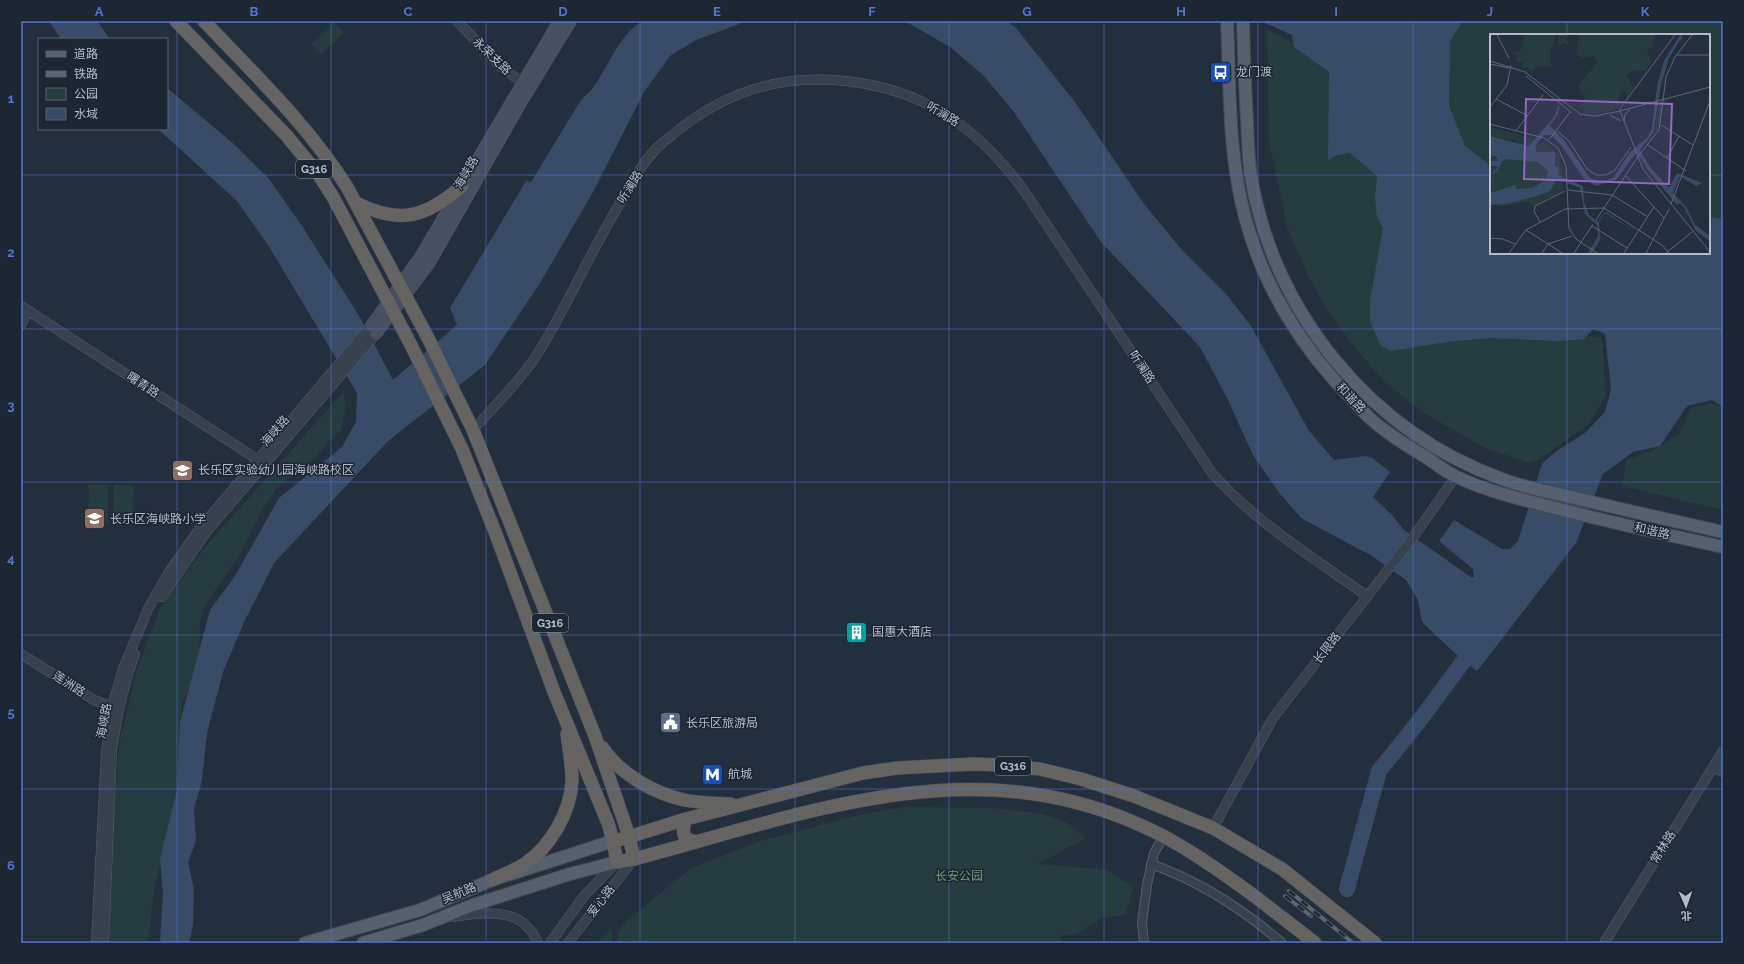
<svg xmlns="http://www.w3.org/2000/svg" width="1744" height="964" viewBox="0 0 1744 964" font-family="Raleway,'Noto Sans SC',sans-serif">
<rect width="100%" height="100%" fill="#242f3e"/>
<!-- green -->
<g fill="#263c3f">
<path d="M1454,21h269v221l-14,-1v-206h-218v155l-30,-16 -30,-123z"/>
<path d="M334,23l10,10 -23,21 -10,-10z"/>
<path d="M1267,30l60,29 6,68 49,55 174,153 46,2 4,58 -17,29 -49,35 -10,4 -45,-15 -61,-35 -40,-32 -32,-37 -24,-33 -20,-35 -21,-49 -18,-86z"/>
<path d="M343,392l3,14 -5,24 -14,13 -11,15 -26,16 -15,17 -14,21 -23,46 -34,48 -4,16 -1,38 -6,19 -11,24 -6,93 -10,51 -11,35 -7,61h-38v-84l9,-115 17,-72 25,-66 46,-61z"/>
<path d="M1712,403l11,4v103l-101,-24 4,-26 26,-9 28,-18 10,-25z"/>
<path d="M89,485h19v38h-20z"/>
<path d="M114,485l20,1 -1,37h-20z"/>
<path d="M905,807l87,1 51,6 24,9 19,15 -48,26 70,6 25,17 -7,27 -24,4 -25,16 -16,2v7h-444l1,-10 8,-12 65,-53 70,-27 102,-27z"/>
<path d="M612,929v14h-17z"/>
</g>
<!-- water -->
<g fill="#394c67">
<path d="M49,21h48l13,18h-49z"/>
<path d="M643,21h104l-51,19 -26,16 -26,36 -52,102 -52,89 -55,82 -97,76 -114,122 -29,57 -22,52 -16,61 -5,47 -8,29 2,32 -8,21 6,27 -1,36 -4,18h-29l3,-50 -3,-34 17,-69 3,-68 30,-112 25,-34 44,-78 63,-51 14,-25 1,-29 -89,-148 -31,-44 -79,-72h9v-41l68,57 34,34 33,47 59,93 32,61 64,-55 -7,-17 76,-127 5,1 50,-82c3,-4 8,-7 11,-11 17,-22 26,-54 51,-68z"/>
<path d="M902,21h105l9,7 59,74 69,102 38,46 44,44 25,32 58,105 25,29 32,-4 6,2 18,14 -17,25 19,18 12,15 68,48 2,-1 -1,-8 -34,-28 15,-21 48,29h8l8,-8 24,-77 12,-11 32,-21 19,-20 6,-23 -6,-55 -12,-5 -9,10 -24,2 -71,-3 -42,4 -56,9 -11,-6 -10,-24v-20l13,-73 -6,-12 -2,-19 2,-21 -27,-23 -13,2 -9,5 1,-88 -35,-25 -2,-12 -31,-14h202l-13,20 -1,65 16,40 26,20v87h218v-36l14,2v188l-11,-7 -25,6 -27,40 -27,6 -30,22 -27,69 -99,128 -18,-14 -37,-35 -4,-22 -12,-20 -34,-24 -71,-38 -24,-28 -24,-35 -25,-55 -28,-53 -99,-105 -87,-130 -30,-36 -34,-29 -38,-22z"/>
</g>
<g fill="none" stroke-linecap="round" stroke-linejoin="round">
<!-- river -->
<path stroke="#394c67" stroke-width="16" d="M1347,889l32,-118 41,-51 57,-77"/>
<defs>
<g id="minor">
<path d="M1151,864c48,17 93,46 131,79"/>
<path d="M1144,943l-2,-21 5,-37 7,-32 10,-17"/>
</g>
<g id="tertiary">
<path d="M457,21l44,46 26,19"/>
<path d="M21,306l242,157"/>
<path d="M21,325l7,-14"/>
<path d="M473,430c24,-27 52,-54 70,-85 26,-44 47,-91 73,-135 12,-21 23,-43 39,-60 6,-7 14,-12 21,-18 50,-41 105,-58 170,-51 80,9 130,46 177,108l189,284c44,50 102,85 155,123"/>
<path d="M162,597l45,-66 169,-197"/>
<path d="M21,654l73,46 24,9"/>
<path d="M1713,767l10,5"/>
<path d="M1213,828l60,-110 141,-182 42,-60"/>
<path d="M451,917c34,-4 71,-12 87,26"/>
<path d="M96,943l10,-190 6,-46 11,-38 25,-60 21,-37 32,-45 170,-201"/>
<path d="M104,943l8,-194 7,-40 10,-38 6,-17"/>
<path d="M550,943l34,-47 33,-34"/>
<path d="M568,943l66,-84"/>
<path d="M1604,943l119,-192"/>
</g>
<g id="secondary">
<path d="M371,326l49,-69 139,-236"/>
<path d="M376,334l53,-70 89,-156 53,-87"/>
</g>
<g id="primary">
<path d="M1227,21c3,65 1,133 18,196 18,69 57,132 107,182 6,7 13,15 20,21 16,14 35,26 54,37 10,7 20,15 31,20 32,15 67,23 102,32 54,14 109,26 164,38"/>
<path d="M1243,21c1,33 2,67 4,100 1,18 1,37 4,56 24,137 119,254 251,302 23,9 49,13 73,19 49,12 99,23 148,34"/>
<path d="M305,943l115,-33 72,-30 121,-39"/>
<path d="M363,943l60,-18 50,-20 97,-31 47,-12"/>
</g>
<g id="trunk">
<path d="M176,21l110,114 33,40 14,22 78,148 51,104 35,88 57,155 54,131 5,18 4,21 17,-3c181,-48 351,-117 531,-22 33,18 62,39 92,61 19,15 39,30 58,45"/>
<path d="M204,21c50,53 104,104 143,166l80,149 46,94 122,306 34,100 5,23"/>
<path d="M356,203c45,22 70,14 106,-17"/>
<path d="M602,747c18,27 51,46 82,53 15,3 31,3 47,4"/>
<path d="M686,819c-3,8 -4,13 0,20l9,3"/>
<path d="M622,839l64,-20 177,-46 34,-5 76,-4 26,1 41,4 41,10 53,17 79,32 69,41 93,74"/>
<path d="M492,880c10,-5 21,-9 31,-15 27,-17 48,-53 49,-85 0,-16 -3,-31 -5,-46"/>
</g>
</defs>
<!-- minor casing -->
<use href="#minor" stroke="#565f6c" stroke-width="10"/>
<!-- tertiary casing -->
<use href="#tertiary" stroke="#565f6c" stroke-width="10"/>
<!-- secondary casing -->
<use href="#secondary" stroke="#565f6c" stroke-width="12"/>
<!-- primary casing -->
<use href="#primary" stroke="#414a57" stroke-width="14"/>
<!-- trunk casing -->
<use href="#trunk" stroke="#434c59" stroke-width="14"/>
<!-- minor -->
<use href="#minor" stroke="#38414e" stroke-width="8"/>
<!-- tertiary -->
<use href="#tertiary" stroke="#38414e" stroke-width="9"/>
<!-- secondary -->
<use href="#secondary" stroke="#465061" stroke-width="11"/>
<!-- primary -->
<use href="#primary" stroke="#56606e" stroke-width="12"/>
<!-- trunk -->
<use href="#trunk" stroke="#656462" stroke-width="13"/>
<defs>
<g id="rail">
<path d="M1289,891l64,52"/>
<path d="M1285,896l26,20"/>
</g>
</defs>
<!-- rail casing -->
<use href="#rail" stroke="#5a6575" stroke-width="4"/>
<!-- rail -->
<use href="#rail" stroke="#1d2633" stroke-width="2.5" stroke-dasharray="8" stroke-linecap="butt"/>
</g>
<!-- grid -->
<path fill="none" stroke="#5274d3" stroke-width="1" stroke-opacity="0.55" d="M177,21v922M331,21v922M486,21v922M640,21v922M795,21v922M949,21v922M1104,21v922M1258,21v922M1413,21v922M1567,21v14M21,175h1470M1709,175h14M1567,253v690M21,329h1702M21,482h1702M21,635h1702M21,789h1702"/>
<!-- icons -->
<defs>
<symbol id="bus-square" viewBox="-11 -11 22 22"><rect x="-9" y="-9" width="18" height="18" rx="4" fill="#1a4fb4" stroke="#1d2633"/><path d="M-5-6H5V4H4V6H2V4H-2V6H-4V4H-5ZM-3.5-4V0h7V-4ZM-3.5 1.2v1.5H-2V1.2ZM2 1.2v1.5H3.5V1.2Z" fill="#fff"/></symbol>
<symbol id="school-square" viewBox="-11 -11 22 22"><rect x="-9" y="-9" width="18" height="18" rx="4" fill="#8d6e63" stroke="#1d2633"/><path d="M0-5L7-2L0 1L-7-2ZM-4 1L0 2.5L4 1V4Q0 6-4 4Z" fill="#fff"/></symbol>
<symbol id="building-square" viewBox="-11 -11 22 22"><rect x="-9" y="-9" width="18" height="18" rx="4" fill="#0f9aa8" stroke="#1d2633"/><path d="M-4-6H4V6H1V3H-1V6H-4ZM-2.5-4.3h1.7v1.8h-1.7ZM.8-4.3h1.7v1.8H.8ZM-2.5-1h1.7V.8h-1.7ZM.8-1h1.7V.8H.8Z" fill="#fff"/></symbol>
<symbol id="civic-square" viewBox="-11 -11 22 22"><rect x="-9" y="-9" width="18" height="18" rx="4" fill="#5c6f8a" stroke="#1d2633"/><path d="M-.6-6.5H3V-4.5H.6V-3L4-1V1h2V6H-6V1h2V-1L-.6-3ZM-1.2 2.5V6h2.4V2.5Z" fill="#fff"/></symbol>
<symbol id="metro-square" viewBox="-11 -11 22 22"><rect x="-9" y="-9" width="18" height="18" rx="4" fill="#1a4fb4" stroke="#1d2633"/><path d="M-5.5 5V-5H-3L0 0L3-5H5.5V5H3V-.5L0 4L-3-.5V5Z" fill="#fff"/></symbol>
</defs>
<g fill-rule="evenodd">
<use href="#bus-square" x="1208" y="60" width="25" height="25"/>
<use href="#school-square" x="170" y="458" width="25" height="25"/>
<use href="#school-square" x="82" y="506" width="25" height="25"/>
<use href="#building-square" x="844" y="620" width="25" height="25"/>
<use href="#civic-square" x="658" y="710" width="25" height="25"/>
<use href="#metro-square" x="700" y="762" width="25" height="25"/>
</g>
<g text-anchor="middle" stroke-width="3" stroke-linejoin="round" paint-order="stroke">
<!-- shield labels -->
<g fill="#1d2633" stroke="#878f9c" stroke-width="1">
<rect x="296" y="160" width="36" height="18" rx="3"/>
<rect x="532" y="614" width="36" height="18" rx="3"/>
<rect x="995" y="757" width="36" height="18" rx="3"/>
</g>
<g font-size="11" font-weight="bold" fill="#b4bcc9">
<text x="314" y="173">G316</text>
<text x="550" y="627">G316</text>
<text x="1013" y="770">G316</text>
</g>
<!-- street labels -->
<g font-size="12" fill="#b4bcc9" stroke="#1d2633">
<text transform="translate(492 56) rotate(44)" y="4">永荣支路</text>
<text transform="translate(943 114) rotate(31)" y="4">听澜路</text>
<text transform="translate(466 173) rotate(-60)" y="4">海峡路</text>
<text transform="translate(630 187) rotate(-58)" y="4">听澜路</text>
<text transform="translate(1142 367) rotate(57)" y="4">听澜路</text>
<text transform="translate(143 385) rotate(33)" y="4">曙青路</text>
<text transform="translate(1351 398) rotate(47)" y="4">和谐路</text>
<text transform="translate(275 431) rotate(-49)" y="4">海峡路</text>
<text transform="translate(1652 531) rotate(13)" y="4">和谐路</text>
<text transform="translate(1327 648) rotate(-52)" y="4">长限路</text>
<text transform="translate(69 684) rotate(33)" y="4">莲洲路</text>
<text transform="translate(104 721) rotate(-80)" y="4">海峡路</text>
<text transform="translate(1663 847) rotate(-58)" y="4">常林路</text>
<text transform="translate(459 893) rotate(-22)" y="4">吴航路</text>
<text transform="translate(601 901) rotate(-52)" y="4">爱心路</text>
</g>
<!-- poi labels -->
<g font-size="12" fill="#b4bcc9" stroke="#1d2633" text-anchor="start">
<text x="1236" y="76">龙门渡</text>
<text x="198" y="474">长乐区实验幼儿园海峡路校区</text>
<text x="110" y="523">长乐区海峡路小学</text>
<text x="872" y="636">国惠大酒店</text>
<text x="686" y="727">长乐区旅游局</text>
<text x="728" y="778">航城</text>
</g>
<!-- park labels -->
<g font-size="12" fill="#6b9a76" stroke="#1d2633">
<text x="959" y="880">长安公园</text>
</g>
</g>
<!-- overview -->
<g transform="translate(1490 34)">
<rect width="220" height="220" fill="#242f3e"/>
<path d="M35,1h31l-6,18 1,14 -14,-1 -6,5 -4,-4 -6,1 4,-7 -9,1 2,-7 -6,-1 9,-4zM68,1h12l-4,5 4,4 -3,1 -2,-2 -11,4 5,-3zM89,1h77l-3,6 1,6 -7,2 4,14 -5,7h-11l-8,5 6,12 -3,8 -3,5 -2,-9h-3l-4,9 3,2 4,-1 -11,9 -18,4 -14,-1 2,-4 -7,-2 7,-6 1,-7 -6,-3 1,-8 17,-20 -3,-7 -11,2 -7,-4zM172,69l-2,25 -19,23 13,-18 5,-29zM0,93l45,12v2l-8,5 -13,-6 -24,-4zM53,107l16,14 4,23 -5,-2 -4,-11 -14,-13h-4v-5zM0,119l49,8 9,5 2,10 -9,10 -51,9zM67,147l6,2v8l-31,15 -4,-5 -28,6 -1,-4 43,-8z" fill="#263c3f"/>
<path d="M190,1h2v4l-2,1 -11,18 -8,27 -8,48 -13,17 10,17 19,21 8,-15 25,10 -6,3 -16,-10 -7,17 13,14 9,18 15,11v5l-14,-10 -12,-24 -4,-4 -3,2 -30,-36 -10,-17 -21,28 -20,6 -12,-7 -23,-34 -13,-13 3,3h-7l-8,10v7h19v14l4,1 -1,8 25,11 1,16 5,13 9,7 6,-9 2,-1 30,20 -31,-19 -6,9 1,18 -8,13h-4l10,-17 -1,-11 -12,-11 -5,-26 -20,-8 -4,1 -6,10 -13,5 -31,8 -16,1v-12l25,-8 2,4 15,-1 14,-8 2,-9 -10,-9 -31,-3 -5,2 -5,11 -7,3 8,-8 -8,-2v-4h8l-1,-4 -7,-2v-19l39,10 19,-22 16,16 26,38 11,4 12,-4 17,-26 18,-15 4,-9 5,-42 7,-25z" fill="#394c67"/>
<path fill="none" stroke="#394c67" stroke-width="2" d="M58,92l8,-10 3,-10"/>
<path fill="none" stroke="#5e6776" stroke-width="1" d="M7,1l12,23M187,21h33M0,27l35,11 55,42 15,2 25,-5 23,58 67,83M0,30l19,4M36,42l46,37M6,65l32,17M0,73l17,-22 4,-20M129,76l56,-75M130,77l90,-24M120,81l11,6M134,87l1,-7 5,-4M0,90l54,14 14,10 8,18 3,62 7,11 21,14M171,91l32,20M26,97l27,-36M67,97l12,10 18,28 9,6h10l9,-5 16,-23M59,106l21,-28M158,111l38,26M149,121l20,-25 7,-53 9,-20 17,-22M177,124l12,-22M135,141l39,43M78,156l44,5 36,22M181,170l39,-103M106,186l43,-65M50,188l-6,-11 1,-5 30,-15M102,192l35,22M36,196l39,-21 39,-1 58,37 7,8M0,204l13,1 12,5M19,219l17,-23 36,23M52,219l6,-9 24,-8M84,219l19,-29M134,219l30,-46M156,219l23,-44M176,219l26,-21"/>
<path fill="#9266c3" fill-opacity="0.15" stroke="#9266c3" stroke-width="2" d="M36,65l146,5 -3,80 -145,-5z"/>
<rect width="220" height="220" fill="none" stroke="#b4bcc9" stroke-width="2"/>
</g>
<!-- border -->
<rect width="1744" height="964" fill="none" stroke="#1d2633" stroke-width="44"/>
<!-- legend -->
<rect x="38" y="38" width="130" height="92" fill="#1d2633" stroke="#59626f"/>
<rect x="46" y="51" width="20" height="6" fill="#56606e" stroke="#59626f"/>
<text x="74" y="58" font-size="12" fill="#b4bcc9">道路</text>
<rect x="46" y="71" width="20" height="6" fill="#5a6575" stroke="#59626f"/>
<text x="74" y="78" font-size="12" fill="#b4bcc9">铁路</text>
<rect x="46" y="88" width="20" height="12" fill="#263c3f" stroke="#59626f"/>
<text x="74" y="98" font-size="12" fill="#b4bcc9">公园</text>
<rect x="46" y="108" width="20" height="12" fill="#394c67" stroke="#59626f"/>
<text x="74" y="118" font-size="12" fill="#b4bcc9">水域</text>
<!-- north arrow -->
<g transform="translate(1686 906) rotate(178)" stroke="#1d2633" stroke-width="3" paint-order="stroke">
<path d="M0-3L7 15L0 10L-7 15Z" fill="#b4bcc9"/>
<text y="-6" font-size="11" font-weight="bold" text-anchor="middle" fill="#b4bcc9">北</text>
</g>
<rect x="22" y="22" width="1700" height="920" fill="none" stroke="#5274d3" stroke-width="1.5"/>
<g font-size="13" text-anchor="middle" font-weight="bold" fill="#5274d3">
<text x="99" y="16">A</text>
<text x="254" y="16">B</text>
<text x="408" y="16">C</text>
<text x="563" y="16">D</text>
<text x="717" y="16">E</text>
<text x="872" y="16">F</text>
<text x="1027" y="16">G</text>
<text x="1181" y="16">H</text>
<text x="1336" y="16">I</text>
<text x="1490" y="16">J</text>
<text x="1645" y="16">K</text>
<text x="11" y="103">1</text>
<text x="11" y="257">2</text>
<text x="11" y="410">3</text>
<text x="11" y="563">4</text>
<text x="11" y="717">5</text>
<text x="11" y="870">6</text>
</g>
</svg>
